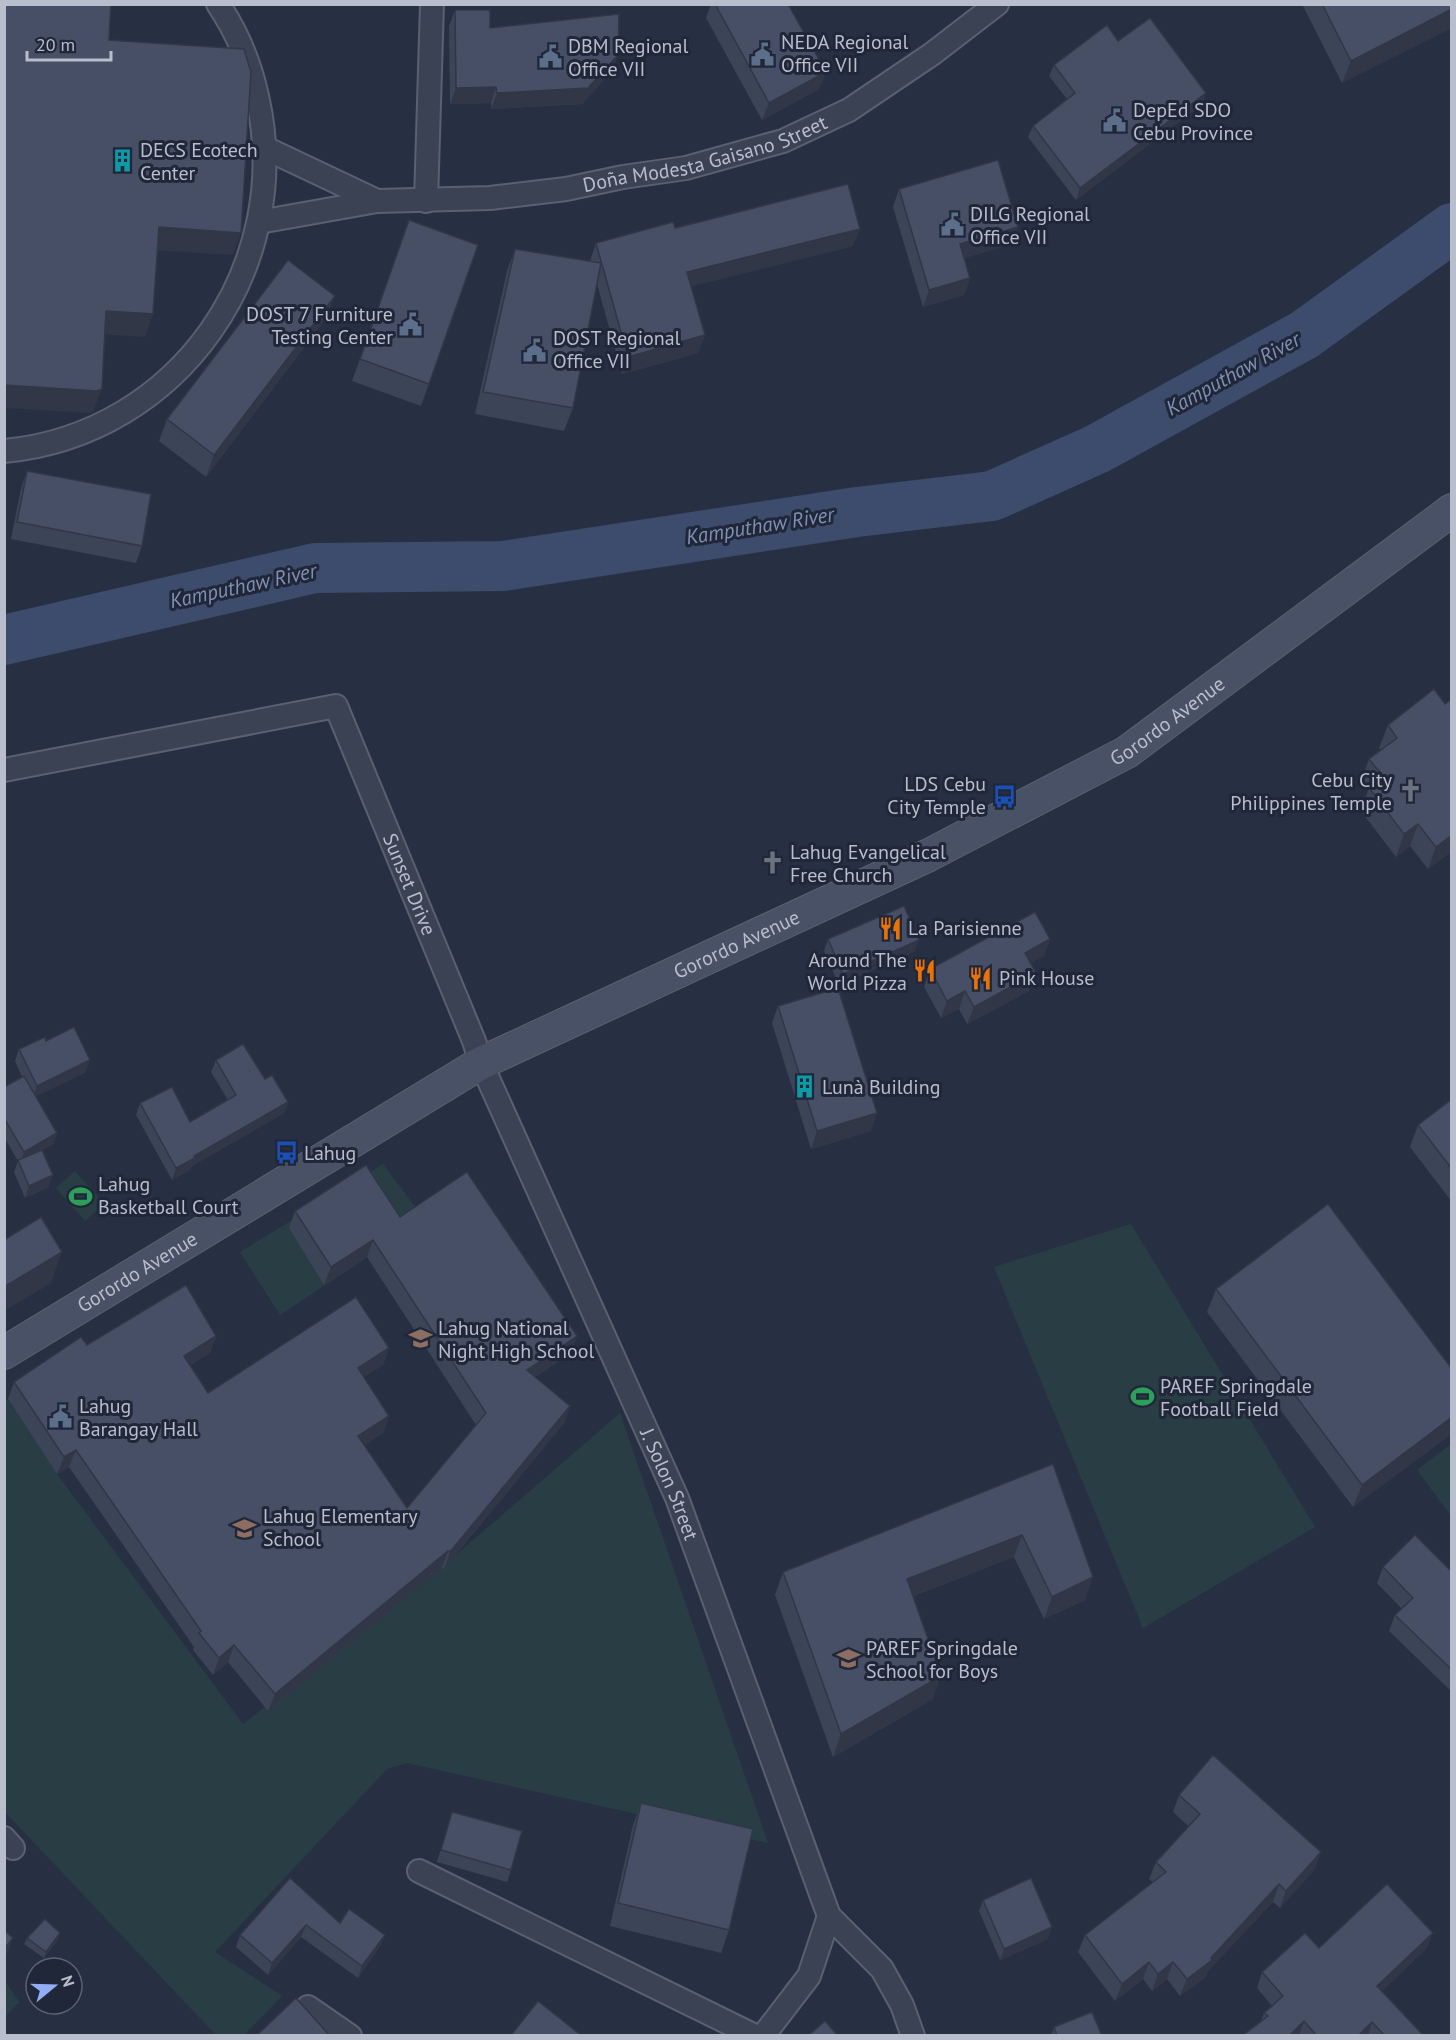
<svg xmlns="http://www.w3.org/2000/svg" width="1456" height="2040" viewBox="0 0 1456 2040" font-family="'PT Sans',sans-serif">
<rect width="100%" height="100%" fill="#273043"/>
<!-- green -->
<g fill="#293e44">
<path d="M383,1164l39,52 -26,22 -116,77 -40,-63z"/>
<path d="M75,1171l29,33 -19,17 -29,-33z"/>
<path d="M1131,1224l184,303 -172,101 -149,-361z"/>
<path d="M8,1399l49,75 186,250 184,-144 193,-167 148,430 -361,-80 -20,6 -172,183 67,44 -38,39h-28l-211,-223 -1,-411z"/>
<path d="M1451,1444v72l-34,-46z"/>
<path d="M5,1981l14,21 -14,15h-1z"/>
</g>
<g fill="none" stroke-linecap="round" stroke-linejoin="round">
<!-- river -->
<path stroke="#3d4b6c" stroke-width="50" d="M4,640l311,-72 188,-2 354,-54 135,-16 105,-47 207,-114 148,-107"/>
<defs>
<g id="minor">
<path d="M265,148l112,53"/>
<path d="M426,201l6,-197"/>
<path id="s1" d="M259,222l118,-21 113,-3 76,-9 57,-12 63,-9 97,-27 66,-31 83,-56 65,-50"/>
<path d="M4,451c175,-16 292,-186 253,-355 -7,-32 -20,-64 -39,-92"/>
<path id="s2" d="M4,770l332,-64 138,335 7,22 196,435 152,418 53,53 20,36 11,31"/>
<path d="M4,1838l9,10"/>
<path d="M419,1871l336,165"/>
<path d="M308,2007l42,29"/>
<path d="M763,2036l46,-60 20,-60"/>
</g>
<g id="secondary">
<path id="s3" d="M4,1353l477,-290 448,-208 198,-103 325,-242"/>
</g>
</defs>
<!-- minor casing -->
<use href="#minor" stroke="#5a6070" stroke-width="26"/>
<!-- secondary casing -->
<use href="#secondary" stroke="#5a6070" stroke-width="34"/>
<!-- minor -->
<use href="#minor" stroke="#3b4253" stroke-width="22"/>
<!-- secondary -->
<use href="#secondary" stroke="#495166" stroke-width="32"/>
</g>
<!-- wall -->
<g fill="#3c4457">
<path d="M711,4h77l38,68 -7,17 -57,31 -56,-102z"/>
<path d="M1303,4h149l-110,79 -39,-77z"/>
<path d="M455,10l35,18 122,43 -30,33 -91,5v-6l-41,1 -1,-78z"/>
<path d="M1118,41l84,63 -126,96 -48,-63 5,-11 34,-27 -18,-23 5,-11z"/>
<path d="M899,189l119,38 -6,17 -48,14 6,20 -6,17 -41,12 -30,-100z"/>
<path d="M409,220l69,25 -57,161 -69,-25z"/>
<path d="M675,228l178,18 -162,40 14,49 -7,18 -76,21 -25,-90 -24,124 -9,23 -89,-17 32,-143 8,-22 75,12 6,-18z"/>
<path d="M326,318l-120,159 -47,-36 8,-22z"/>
<path d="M27,471l115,75 -6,17 -125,-24 10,-51z"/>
<path d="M1452,699v152l-24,18 -18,-23 -14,11 -35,-46 7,-21 -7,-9 8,-22 12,-9 -2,-2 9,-23 57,-21z"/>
<path d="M828,939l86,13 -75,33 -15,-34z"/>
<path d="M1050,939l-6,17 -14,7 -1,28 -62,33 -8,-15 -18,9 -17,-31 6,-18z"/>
<path d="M778,1006l93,125 -60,18 -39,-126z"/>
<path d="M46,1041l40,31 -50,24 21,37 -4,11 -11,6 7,37 -24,11 -11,-26 4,-11 -14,-24v-50l18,-10 -7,-16 4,-12z"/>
<path d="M216,1060l49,19 23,23 -4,11 -92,53 -2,4 -18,10 -36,-65 4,-12 50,19 38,-22 -17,-28z"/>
<path d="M1452,1099v103l-42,-55 8,-22z"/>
<path d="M295,1211l105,6 171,136 -36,24 35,29 -6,17 -120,146 -2,-1 -174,143 -40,-49 -15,13 -20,-25 1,-3 -125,-180 -12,7 -49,-75 6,-17 73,-37 129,-9 -6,17 -20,12 18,28 181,-45 -6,17 -19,12 25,39 -6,17 -19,12 43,63 69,-83 -109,-168 -43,28 -35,-57z"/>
<path d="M1216,1289l236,80 -99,138 -146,-195z"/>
<path d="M1053,1464l32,136 -41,19 -30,-62 -101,39 20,103 -100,58 -58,-162 8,-23z"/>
<path d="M1383,1567l69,5v120l-63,-61 6,-16 7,-6 -25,-26z"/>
<path d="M1179,1795l136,74 -35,39 -7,-6 -66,70 -1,5 -26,19 -13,-17 -15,12 -9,-12 -28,22 -37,-49 7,-17 68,-53 -4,-3 7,-17 32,-36 -15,-14z"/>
<path d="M641,1803l88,127 -8,23 -111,-27 23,-101z"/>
<path d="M452,1812l59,58 -4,12 -70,-20z"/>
<path d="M290,1878l50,45 45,12 -5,11 -22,32 -57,-41 -33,38 -32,-28 4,-12z"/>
<path d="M983,1900l65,39 -48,21 -21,-49z"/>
<path d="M27,1938l31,1 -14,19 -20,-14z"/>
<path d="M1319,1948h108l-45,43 42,45h-182l19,-15 3,-8 8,-7 -15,-18 5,-16z"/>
<path d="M1054,2027l48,9h-51z"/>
</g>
<!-- shaded-wall -->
<g fill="#313747">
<path d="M1452,9v19l-110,55 9,-22z"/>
<path d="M618,55l-6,16 -30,33 -91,5 6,-16z"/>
<path d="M826,72l-7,17 -57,31 7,-17z"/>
<path d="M496,87l-5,16 -41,1 6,-16z"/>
<path d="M1206,93l-4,11 -126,96 4,-12z"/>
<path d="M159,227l82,6 -8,22 -82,-5z"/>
<path d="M1018,227l-6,17 -58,17 6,-17z"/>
<path d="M860,229l-7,17 -172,43 6,-17z"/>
<path d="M970,278l-6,17 -41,12 6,-17z"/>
<path d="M335,296l-9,22 -120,159 8,-22z"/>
<path d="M106,311l47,3 -8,23 -47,-3z"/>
<path d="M705,335l-7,18 -76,21 6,-17z"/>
<path d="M4,385l98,4 -9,22 -4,2 -85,-5z"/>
<path d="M1418,824l-8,22 -14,11 8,-23z"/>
<path d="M1452,835v16l-24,18 8,-22z"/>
<path d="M1050,939l-6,17 -26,14 7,-17z"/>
<path d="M919,940l-5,12 -75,33 4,-11z"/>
<path d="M1036,973l-7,18 -62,33 7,-17z"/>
<path d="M965,991l-6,18 -18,9 6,-17z"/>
<path d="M90,1060l-4,12 -54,26 5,-12z"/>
<path d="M288,1102l-4,11 -92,53 -2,4 -18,10 4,-12 18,-12z"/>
<path d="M877,1113l-6,18 -60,18 6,-18z"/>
<path d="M57,1133l-4,11 -33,19 4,-11z"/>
<path d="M53,1175l-4,12 -24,11 4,-12z"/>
<path d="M373,1240l-6,17 -43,28 7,-18z"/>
<path d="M62,1252l-11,31 -47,28v-24z"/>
<path d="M216,1336l-6,17 -32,20 6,-17z"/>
<path d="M577,1336l-6,17 -51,34 7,-17z"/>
<path d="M389,1348l-6,17 -31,20 6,-17z"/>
<path d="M570,1406l-6,17 -120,146 6,-17z"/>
<path d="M389,1416l-6,17 -31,21 6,-18z"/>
<path d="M1452,1417v17l-99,73 9,-22z"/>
<path d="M76,1450l-7,17 -12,7 7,-17z"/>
<path d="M1022,1535l-8,22 -115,44 8,-22z"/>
<path d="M448,1551l-6,17 -174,143 7,-17z"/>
<path d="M1093,1577l-8,23 -41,19 8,-22z"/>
<path d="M234,1645l-6,17 -15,13 6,-17z"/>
<path d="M941,1676l-8,23 -100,58 8,-23z"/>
<path d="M1321,1852l-6,17 -35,39 6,-17z"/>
<path d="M1279,1884l-6,18 -66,70 -1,5 -26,19 7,-17 24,-21z"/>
<path d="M306,1925l-5,12 -33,38 4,-12z"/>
<path d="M1052,1927l-4,12 -48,21 4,-11z"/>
<path d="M60,1933l-2,6 -14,19 2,-6z"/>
<path d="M1433,1933l-6,15 -56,54 6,-16z"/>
<path d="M385,1935l-5,11 -22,32 4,-12z"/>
<path d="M13,1938l-8,21 -1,1v-11z"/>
<path d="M1149,1962l-6,17 -28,22 7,-17z"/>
<path d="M1173,1962l-6,17 -15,12 6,-17z"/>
<path d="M1304,2021l-5,15h-10z"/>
<path d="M1372,2022l-4,14h-10z"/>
</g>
<!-- building -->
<g fill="#464f65" stroke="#313747" stroke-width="1.5">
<path d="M4,4h107l-2,36 135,9 7,23 -10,161 -82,-6 -6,87 -47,-3 -4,78 -5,2 -93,-6z"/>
<path d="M715,4h73l38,68 -57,31z"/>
<path d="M1322,4h130v5l-101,52z"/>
<path d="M455,10h35v18l129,-14 -1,41 -30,33 -91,5 -1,-6 -40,1z"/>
<path d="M1150,18l56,75 -126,95 -47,-62 42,-33 -21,-28 53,-40 11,16z"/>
<path d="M998,160l20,67 -58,17 10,34 -41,12 -30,-101z"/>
<path d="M848,184l12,45 -173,43 18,63 -77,22 -32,-114 77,-21 2,6z"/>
<path d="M409,220l69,25 -49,139 -69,-25z"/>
<path d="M515,249l86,14 -28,145 -90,-16z"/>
<path d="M288,260l47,36 -121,159 -47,-36z"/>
<path d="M27,471l124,23 -9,52 -125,-24z"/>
<path d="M1434,689l11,15 7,-5v136l-16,12 -18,-23 -14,10 -35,-46 15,-11 -15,-18 28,-21 -9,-13z"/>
<path d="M904,906l15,34 -76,34 -15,-35z"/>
<path d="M1035,912l15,27 -25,14 11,20 -62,34 -9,-16 -18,10 -17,-32z"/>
<path d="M838,988l39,125 -60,18 -39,-125z"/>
<path d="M74,1027l16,33 -53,26 -18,-37 26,-12 1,4z"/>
<path d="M243,1044l22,35 7,-4 16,27 -94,54 1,2 -19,10 -36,-65 32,-16 18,35 46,-27 -20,-35z"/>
<path d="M24,1076l33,57 -33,19 -20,-34v-31z"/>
<path d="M1452,1099v70l-34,-44z"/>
<path d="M42,1150l11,25 -24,11 -11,-26z"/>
<path d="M366,1165l34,52 67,-45 110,164 -50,34 43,36 -120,146 -2,-1 -173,143 -41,-49 -15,13 -20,-25 2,-2 -125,-181 -12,7 -50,-75 67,-45 6,8 99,-60 30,51 -32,20 24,37 148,-96 33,51 -31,20 31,48 -31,20 49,72 79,-95 -113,-173 -42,27 -36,-56z"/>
<path d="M1328,1204l124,165v48l-90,68 -146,-196z"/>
<path d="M41,1217l21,35 -58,35v-47z"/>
<path d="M1053,1464l40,113 -41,20 -30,-62 -115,44 34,97 -100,58 -58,-162z"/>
<path d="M1415,1535l37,37v98l-57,-55 18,-17 -30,-31z"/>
<path d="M1213,1755l108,97 -35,39 -7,-7 -68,74 1,2 -25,19 -14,-17 -15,12 -9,-12 -27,22 -37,-49 81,-63 -10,-10 44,-48 -21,-19z"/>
<path d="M641,1803l112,26 -24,101 -111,-27z"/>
<path d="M452,1812l70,19 -11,39 -70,-20z"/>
<path d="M290,1878l50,45 9,-14 36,26 -23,31 -56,-41 -34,38 -32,-28z"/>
<path d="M1031,1878l21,49 -48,22 -21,-49z"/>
<path d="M1387,1884l46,49 -56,53 47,50h-39l-13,-14 -14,14h-41l-13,-15 -15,15h-47l26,-20 -4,-3 19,-17 -21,-24 43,-39 14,15z"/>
<path d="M45,1919l15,14 -14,19 -19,-14z"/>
<path d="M4,1930l9,8 -9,11z"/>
<path d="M296,1998l34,38h-74z"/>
<path d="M538,2001l44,35h-68l-2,-2z"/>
<path d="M1092,2012l10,24h-45l-3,-9z"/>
<path d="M825,2021l13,15h-30z"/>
</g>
<!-- icons -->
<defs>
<symbol id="civic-bare" viewBox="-9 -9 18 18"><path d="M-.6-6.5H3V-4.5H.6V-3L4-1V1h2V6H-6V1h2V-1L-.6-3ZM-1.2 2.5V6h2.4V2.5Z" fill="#5c6f8a" stroke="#202738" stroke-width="2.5" paint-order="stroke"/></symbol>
<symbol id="building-bare" viewBox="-9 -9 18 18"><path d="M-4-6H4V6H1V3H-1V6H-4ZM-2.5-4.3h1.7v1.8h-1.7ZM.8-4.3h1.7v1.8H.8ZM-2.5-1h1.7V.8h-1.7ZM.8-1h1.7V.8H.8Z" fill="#0f9aa8" stroke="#202738" stroke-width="2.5" paint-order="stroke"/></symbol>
<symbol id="church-bare" viewBox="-9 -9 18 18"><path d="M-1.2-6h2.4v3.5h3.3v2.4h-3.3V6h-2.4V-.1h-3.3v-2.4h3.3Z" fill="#6b7280" stroke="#202738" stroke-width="2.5" paint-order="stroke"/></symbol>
<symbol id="bus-bare" viewBox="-9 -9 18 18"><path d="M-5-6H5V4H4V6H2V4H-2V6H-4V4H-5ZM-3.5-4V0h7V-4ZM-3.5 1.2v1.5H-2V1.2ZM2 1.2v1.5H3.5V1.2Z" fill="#1a4fb4" stroke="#202738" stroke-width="2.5" paint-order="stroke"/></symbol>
<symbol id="restaurant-bare" viewBox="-9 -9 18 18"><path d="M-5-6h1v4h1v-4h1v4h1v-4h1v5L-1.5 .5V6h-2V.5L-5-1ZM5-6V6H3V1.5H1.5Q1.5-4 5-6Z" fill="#e8710a" stroke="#202738" stroke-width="2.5" paint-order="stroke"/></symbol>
<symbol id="stadium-bare" viewBox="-9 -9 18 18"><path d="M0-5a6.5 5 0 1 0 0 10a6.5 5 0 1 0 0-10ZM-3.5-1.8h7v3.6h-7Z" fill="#2e9e5b" stroke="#202738" stroke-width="2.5" paint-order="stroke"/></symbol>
<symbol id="school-bare" viewBox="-9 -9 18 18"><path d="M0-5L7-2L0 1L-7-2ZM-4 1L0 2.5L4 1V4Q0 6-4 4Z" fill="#8d6e63" stroke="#202738" stroke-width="2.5" paint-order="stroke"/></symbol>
</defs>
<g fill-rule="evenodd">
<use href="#civic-bare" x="746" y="38" width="33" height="33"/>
<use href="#civic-bare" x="534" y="40" width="33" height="33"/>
<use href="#civic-bare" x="1098" y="104" width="33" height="33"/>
<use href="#building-bare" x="106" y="144" width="33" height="33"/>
<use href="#civic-bare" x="936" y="208" width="33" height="33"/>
<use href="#civic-bare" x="394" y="308" width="33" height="33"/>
<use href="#civic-bare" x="518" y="334" width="33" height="33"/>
<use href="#church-bare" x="1394" y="774" width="33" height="33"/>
<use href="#bus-bare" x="988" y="780" width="33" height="33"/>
<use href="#church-bare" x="756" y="846" width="33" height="33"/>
<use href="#restaurant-bare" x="874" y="912" width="33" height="33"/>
<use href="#restaurant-bare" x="908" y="954" width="33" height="33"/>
<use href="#restaurant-bare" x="964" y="962" width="33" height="33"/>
<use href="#building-bare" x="788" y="1070" width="33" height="33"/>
<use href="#bus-bare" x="270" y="1136" width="33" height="33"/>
<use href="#stadium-bare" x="64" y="1180" width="33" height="33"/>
<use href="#school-bare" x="404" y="1322" width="33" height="33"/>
<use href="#stadium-bare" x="1126" y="1380" width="33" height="33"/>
<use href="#civic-bare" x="44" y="1400" width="33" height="33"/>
<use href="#school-bare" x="228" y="1512" width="33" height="33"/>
<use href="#school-bare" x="832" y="1642" width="33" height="33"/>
</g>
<g text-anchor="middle" stroke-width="6" stroke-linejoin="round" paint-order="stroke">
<!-- poi labels -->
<g font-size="20" fill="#b9becc" stroke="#202738" text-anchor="start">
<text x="781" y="49">NEDA Regional<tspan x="781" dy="23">Office VII</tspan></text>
<text x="568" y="53">DBM Regional<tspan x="568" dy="23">Office VII</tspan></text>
<text x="1133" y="117">DepEd SDO<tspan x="1133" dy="23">Cebu Province</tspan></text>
<text x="140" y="157">DECS Ecotech<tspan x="140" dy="23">Center</tspan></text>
<text x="970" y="221">DILG Regional<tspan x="970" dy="23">Office VII</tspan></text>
<text x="393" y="321" text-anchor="end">DOST 7 Furniture<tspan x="393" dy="23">Testing Center</tspan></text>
<text x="553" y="345">DOST Regional<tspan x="553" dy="23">Office VII</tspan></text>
<text x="1392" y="787" text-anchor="end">Cebu City<tspan x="1392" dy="23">Philippines Temple</tspan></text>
<text x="986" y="791" text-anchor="end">LDS Cebu<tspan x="986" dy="23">City Temple</tspan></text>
<text x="790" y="859">Lahug Evangelical<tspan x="790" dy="23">Free Church</tspan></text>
<text x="908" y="935">La Parisienne</text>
<text x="907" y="967" text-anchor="end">Around The<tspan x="907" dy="23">World Pizza</tspan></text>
<text x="999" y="985">Pink House</text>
<text x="822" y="1094">Lunà Building</text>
<text x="304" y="1160">Lahug</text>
<text x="98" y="1191">Lahug<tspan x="98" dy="23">Basketball Court</tspan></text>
<text x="438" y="1335">Lahug National<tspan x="438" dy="23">Night High School</tspan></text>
<text x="1160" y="1393">PAREF Springdale<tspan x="1160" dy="23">Football Field</tspan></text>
<text x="79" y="1413">Lahug<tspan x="79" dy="23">Barangay Hall</tspan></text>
<text x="263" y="1523">Lahug Elementary<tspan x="263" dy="23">School</tspan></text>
<text x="866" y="1655">PAREF Springdale<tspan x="866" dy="23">School for Boys</tspan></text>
</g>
<!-- street labels -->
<g font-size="20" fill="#b9becc" stroke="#202738">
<text dy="7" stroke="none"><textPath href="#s1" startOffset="453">Doña Modesta Gaisano Street</textPath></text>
<text dy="7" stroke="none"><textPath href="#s3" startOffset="1326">Gorordo Avenue</textPath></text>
<text dy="7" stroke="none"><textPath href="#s2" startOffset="531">Sunset Drive</textPath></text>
<text dy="7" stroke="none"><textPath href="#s3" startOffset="840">Gorordo Avenue</textPath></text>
<text dy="7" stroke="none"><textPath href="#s3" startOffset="156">Gorordo Avenue</textPath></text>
<text dy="7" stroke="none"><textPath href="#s2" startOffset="1185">J. Solon Street</textPath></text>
</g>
<!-- water labels -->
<g font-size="21" font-style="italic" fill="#8090b3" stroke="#202738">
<text transform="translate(1233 374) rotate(-29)" y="7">Kamputhaw River</text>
<text transform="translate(760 526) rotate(-9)" y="7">Kamputhaw River</text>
<text transform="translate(243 586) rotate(-12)" y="7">Kamputhaw River</text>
</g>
</g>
<!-- border -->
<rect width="1456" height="2040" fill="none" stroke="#b9becc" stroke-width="12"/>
<!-- north arrow -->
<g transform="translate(54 1986) rotate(71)"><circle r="28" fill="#202738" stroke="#5d6373" stroke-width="1.5"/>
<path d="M0-4.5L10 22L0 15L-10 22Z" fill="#92adf8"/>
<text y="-9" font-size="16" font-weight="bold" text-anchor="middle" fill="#b9becc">N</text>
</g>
<!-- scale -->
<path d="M27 51v9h84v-9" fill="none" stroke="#b9becc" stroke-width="3"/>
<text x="36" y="51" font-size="18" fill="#b9becc" stroke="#202738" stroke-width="4.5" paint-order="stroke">20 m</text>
</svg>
